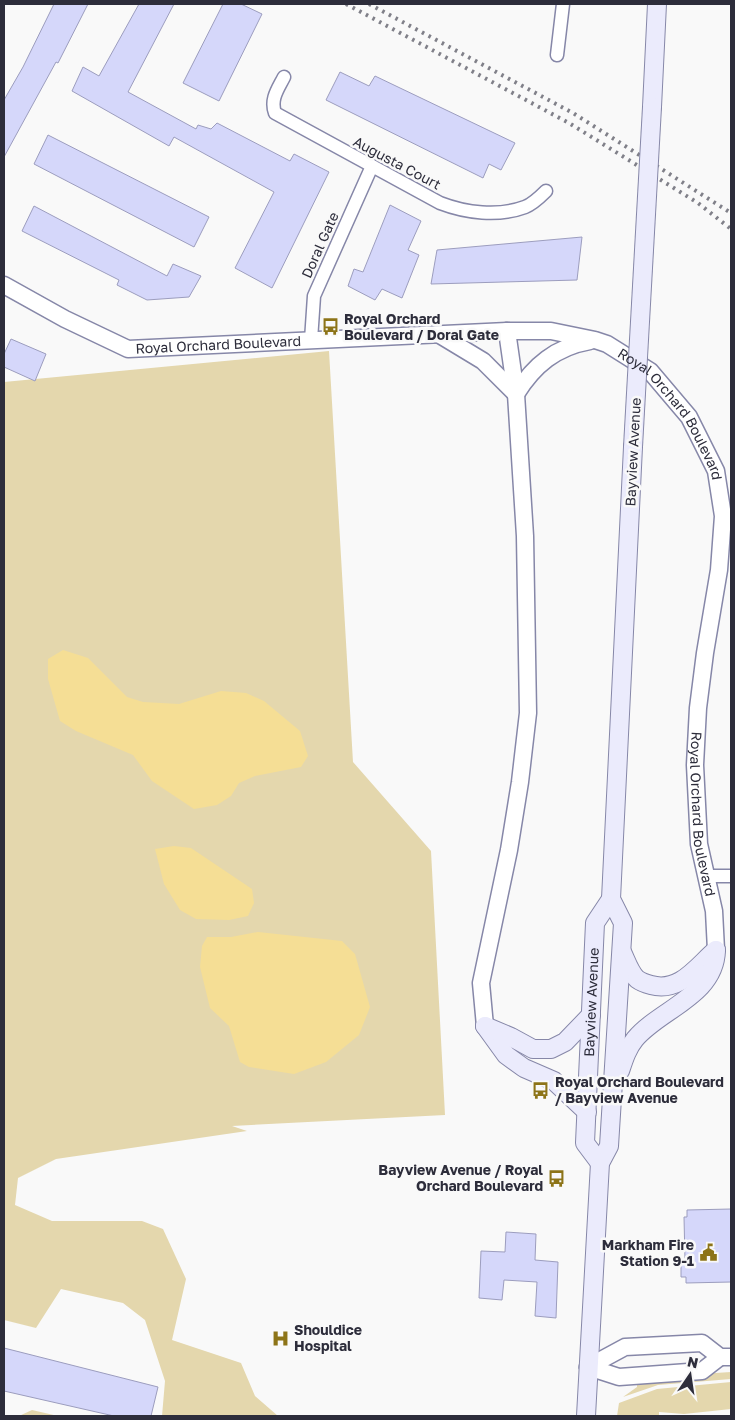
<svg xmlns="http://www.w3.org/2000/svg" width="735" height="1420" viewBox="0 0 735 1420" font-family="'Golos Text',sans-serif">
<rect width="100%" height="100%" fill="#f9f9f9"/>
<!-- green -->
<g fill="#e4d7ad">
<path d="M329,351l24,411 78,89 14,264 -213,11 15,5 -191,28 -38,19 -3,27 37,16h90l21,8 23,50 -14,61 69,23 14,33 23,20h-116l3,-35 -20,-61 -22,-17 -62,-14 -25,39 -32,-8v-938z"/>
<path d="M731,1372v7l-73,6 -35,12 14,-10v-9z"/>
<path d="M731,1382v27l-47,5 -25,-2v4h-42l2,-13 38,-14z"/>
<path d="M32,1410l26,6h-39z"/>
</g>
<!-- water -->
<g fill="#f5de95">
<path d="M63,650l25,8 39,39 16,5 36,2 42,-13 25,2 18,8 36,30 8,25 -7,11 -46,9 -16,7 -8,13 -14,9 -23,4 -42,-28 -19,-26 -57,-24 -16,-10 -12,-42v-20z"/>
<path d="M174,846l17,2 61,41 2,14 -6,13 -19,4 -33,-1 -16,-9 -16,-26 -9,-35z"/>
<path d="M258,932l84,9 13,13 15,53 -11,28 -33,27 -32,12 -45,-7 -9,-5 -11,-36 -19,-18 -10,-41 2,-21 5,-9h24z"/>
</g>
<!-- building -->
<g fill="#d5d7fa" stroke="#9c9dbe">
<path d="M54,4h34l-30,59 -2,-1 -52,95v-57l19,-33z"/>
<path d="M139,4h35l-46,88 68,37 2,-4 13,4 6,-6 73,38 4,-7 35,18 -57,116 -37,-20 39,-76 -100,-55 -5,9 -97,-55 11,-24 16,9z"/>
<path d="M223,4h18l21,10 -43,87 -36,-18z"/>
<path d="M340,72l29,14 6,-10 140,67 -14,27 -12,-6 -6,14 -157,-78z"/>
<path d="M48,135l161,82 -15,30 -160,-83z"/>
<path d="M390,205l31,16 -13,29 11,5 -17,43 -20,-9 -7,11 -27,-14 6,-17 9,3z"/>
<path d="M34,206l133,70 6,-12 28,12 -12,21 -42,3 -30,-15 2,-5 -97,-49z"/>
<path d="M582,237l-5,43 -146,4 6,-34z"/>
<path d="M11,339l35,15 -11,27 -31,-14v-13z"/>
<path d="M731,1209v73l-45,1v-6h-5v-16h4l-1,-44h3v-7z"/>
<path d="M506,1232l30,2 -1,26 23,2 -2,56 -21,-2 2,-34 -33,-2 -2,20 -23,-2 2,-47 24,1z"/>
<path d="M4,1348l154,39 -7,29h-37l-110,-25z"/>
</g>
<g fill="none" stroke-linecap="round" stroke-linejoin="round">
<defs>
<g id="minor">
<path d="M557,55l6,-51"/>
<path d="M284,77c-6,12 -14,22 -9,36l165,90c26,10 58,14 85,4 8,-3 15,-10 21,-16"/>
<path d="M311,340l3,-44 58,-130"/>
<path d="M706,876h25"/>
</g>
<g id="tertiary">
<path id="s1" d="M4,285l61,34 63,30 379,-18h44l44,9 12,4 43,27 39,46 27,54 7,45 -4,54 -14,83 -7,55 -3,57 4,79 15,67 2,39"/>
<path d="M440,335l43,26 33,33"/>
<path d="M516,394c18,-29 40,-47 74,-53"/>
<path d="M485,1026l-4,-43 28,-133 11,-68 8,-69 -3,-177 -9,-142 -9,-63"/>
<path d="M588,1367l37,-20 77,-4 18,14h11"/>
<path d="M588,1367l31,10 83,-6 18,-14"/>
</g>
<g id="secondary">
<path d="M652,107l5,-103"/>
<path d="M622,952c4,8 8,21 15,27 4,3 10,5 14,6 29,8 46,-19 65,-35"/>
<path d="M485,1026l21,29 18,13 30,13 33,31"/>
<path d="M485,1026l26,11 22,12h18l14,-7 26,-27"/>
<path d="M620,1071c4,-12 7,-22 15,-32 25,-30 80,-43 81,-89"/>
<path id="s2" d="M600,1163l-15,-20 10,-220 16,-24"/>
<path d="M586,1416l14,-253 9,-17 14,-223 -12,-24 22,-452"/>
</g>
</defs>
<!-- minor casing -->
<use href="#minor" stroke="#8687a8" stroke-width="15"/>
<!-- tertiary casing -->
<use href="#tertiary" stroke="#8687a8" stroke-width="19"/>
<!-- secondary casing -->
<use href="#secondary" stroke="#8687a8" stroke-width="20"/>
<!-- minor -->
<use href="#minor" stroke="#fff" stroke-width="12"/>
<!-- tertiary -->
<use href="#tertiary" stroke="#fff" stroke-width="16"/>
<!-- secondary -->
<use href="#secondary" stroke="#ebebfc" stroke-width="18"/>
<!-- rail -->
<g stroke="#808089" stroke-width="4" stroke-dasharray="2.5 5" stroke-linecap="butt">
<path d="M346,4l223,119 129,80 33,26"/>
<path d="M369,4l204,109 158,100"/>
</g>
<defs>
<path id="secondary-bridge" d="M633,447l19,-340"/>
</defs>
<!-- secondary-bridge casing -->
<use href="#secondary-bridge" stroke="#8687a8" stroke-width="20" stroke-linecap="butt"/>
<!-- secondary-bridge -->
<use href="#secondary-bridge" stroke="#ebebfc" stroke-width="18"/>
</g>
<!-- icons -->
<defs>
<symbol id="bus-bare" viewBox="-9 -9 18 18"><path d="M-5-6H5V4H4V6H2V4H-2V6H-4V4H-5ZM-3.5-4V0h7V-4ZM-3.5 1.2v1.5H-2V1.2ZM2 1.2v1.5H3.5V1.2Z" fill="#8d7418" stroke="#f9f9f9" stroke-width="2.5" paint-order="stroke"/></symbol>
<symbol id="civic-bare" viewBox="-9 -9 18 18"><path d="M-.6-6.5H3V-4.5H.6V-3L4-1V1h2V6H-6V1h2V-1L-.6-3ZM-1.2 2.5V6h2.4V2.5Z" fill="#8d7418" stroke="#f9f9f9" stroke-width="2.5" paint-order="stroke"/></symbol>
<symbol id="hospital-bare" viewBox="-9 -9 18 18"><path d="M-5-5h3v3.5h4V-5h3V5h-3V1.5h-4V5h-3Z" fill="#8d7418" stroke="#f9f9f9" stroke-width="2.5" paint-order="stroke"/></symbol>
</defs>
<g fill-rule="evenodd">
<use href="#bus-bare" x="318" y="314" width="25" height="25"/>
<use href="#bus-bare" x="528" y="1078" width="25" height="25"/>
<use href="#bus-bare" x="544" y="1166" width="25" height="25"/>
<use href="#civic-bare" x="696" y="1240" width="25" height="25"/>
<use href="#hospital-bare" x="268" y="1326" width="25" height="25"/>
</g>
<g text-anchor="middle" stroke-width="5" stroke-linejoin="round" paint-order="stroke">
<!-- street labels -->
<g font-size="14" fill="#2d2d3b" stroke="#f9f9f9">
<text transform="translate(397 163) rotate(28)" y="5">Augusta Court</text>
<text transform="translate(320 245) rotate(-66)" y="5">Doral Gate</text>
<text dy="5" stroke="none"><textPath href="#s1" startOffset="230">Royal Orchard Boulevard</textPath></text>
<text dy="5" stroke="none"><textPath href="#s1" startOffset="718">Royal Orchard Boulevard</textPath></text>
<text transform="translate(633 452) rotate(-87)" y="5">Bayview Avenue</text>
<text dy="5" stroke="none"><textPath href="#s1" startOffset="1138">Royal Orchard Boulevard</textPath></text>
<text dy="5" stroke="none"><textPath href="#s2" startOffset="166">Bayview Avenue</textPath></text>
</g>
<!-- poi labels -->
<g font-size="14" font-weight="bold" fill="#2d2d3b" stroke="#f9f9f9" text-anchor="start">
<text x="344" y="324">Royal Orchard<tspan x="344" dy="16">Boulevard / Doral Gate</tspan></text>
<text x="555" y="1087">Royal Orchard Boulevard<tspan x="555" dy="16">/ Bayview Avenue</tspan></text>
<text x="543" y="1175" text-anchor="end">Bayview Avenue / Royal<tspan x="543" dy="16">Orchard Boulevard</tspan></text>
<text x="694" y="1250" text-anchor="end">Markham Fire<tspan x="694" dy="16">Station 9-1</tspan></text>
<text x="294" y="1335">Shouldice<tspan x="294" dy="16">Hospital</tspan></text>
</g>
</g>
<!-- border -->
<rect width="735" height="1420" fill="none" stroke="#2d2d3b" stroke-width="10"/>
<!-- north arrow -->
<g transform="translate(690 1375) rotate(13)" stroke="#f9f9f9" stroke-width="4" paint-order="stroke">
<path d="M0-4L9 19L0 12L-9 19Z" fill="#2d2d3b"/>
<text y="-8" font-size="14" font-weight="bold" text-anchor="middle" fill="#2d2d3b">N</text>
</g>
</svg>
